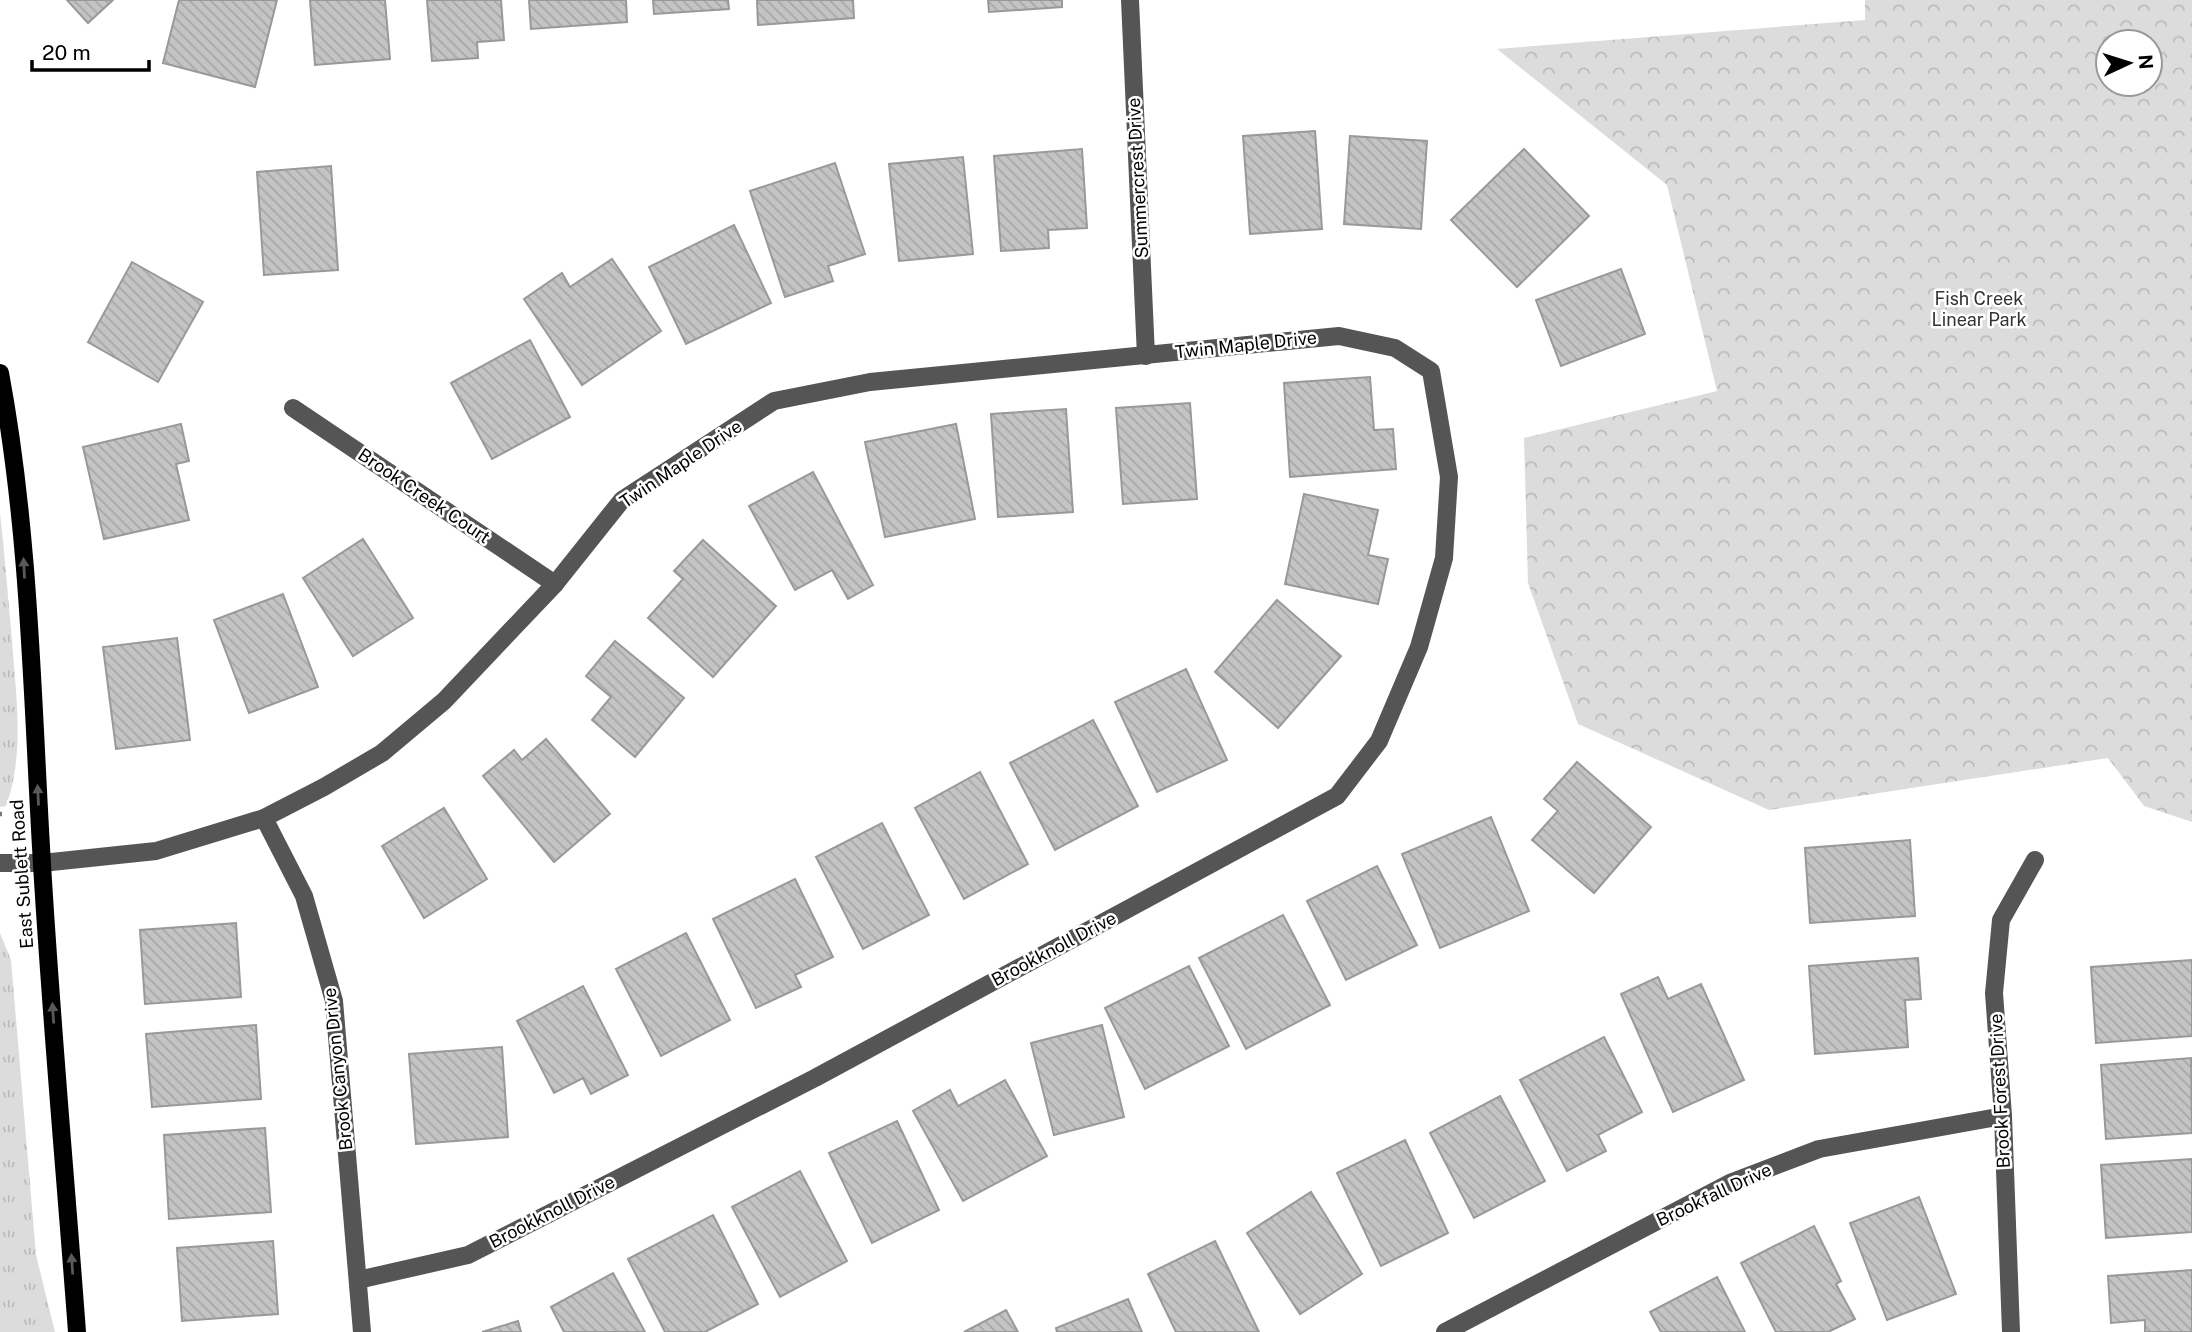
<svg xmlns="http://www.w3.org/2000/svg" width="2192" height="1332" viewBox="0 0 2192 1332" font-family="'Public Sans',sans-serif">
<defs>
<pattern id="grass-tufts" width="24" height="20" patternUnits="userSpaceOnUse" patternTransform="scale(1.75)"><rect width="24" height="20" fill="#dcdcdc"/><path d="M3 7l-1-3M5 7V3M7 7l1-3M15 17l-1-3M17 17v-4M19 17l1-3" fill="none" stroke="#bbb"/></pattern>
<pattern id="forest-crowns" width="20" height="18" patternUnits="userSpaceOnUse" patternTransform="scale(1.75)"><rect width="20" height="18" fill="#dcdcdc"/><path d="M2 6a3 3 0 1 1 6 0M12 15a3 3 0 1 1 6 0" fill="none" stroke="#bbb"/></pattern>
<pattern id="building-back-hatch" width="6" height="6" patternUnits="userSpaceOnUse" patternTransform="scale(1.75)"><rect width="6" height="6" fill="#c4c4c4"/><path d="M-1 5l2 2M0 0l6 6M5-1l2 2" fill="none" stroke="#a7a7a7"/></pattern>
</defs>
<rect width="100%" height="100%" fill="#fff"/>
<!-- grass -->
<g fill="url(#grass-tufts)">
<path d="M0,513c5,43 8,86 12,128 4,55 13,113 -6,165l-6,1z"/>
<path d="M0,933l11,27 25,295 19,77h-55z"/>
</g>
<!-- forest -->
<path fill="url(#forest-crowns)" fill-rule="evenodd" d="M1865,0h327v822l-48,-16 -36,-48 -339,52 -191,-86 -50,-141 -4,-145 193,-47 -50,-206 -170,-136 368,-29zM2108,42h42v42h-42z"/>
<!-- building -->
<g fill="url(#building-back-hatch)" stroke="#999" stroke-width="2">
<path d="M67,0h46l-25,23z"/>
<path d="M179,0h98l-22,87 -92,-24z"/>
<path d="M310,0h75l5,59 -75,6z"/>
<path d="M427,0h74l3,40 -27,2 1,16 -46,3z"/>
<path d="M529,0h97l1,22 -96,7z"/>
<path d="M653,0h75l1,9 -75,5z"/>
<path d="M757,0h96l1,18 -96,7z"/>
<path d="M988,0h74v7l-73,5z"/>
<path d="M1315,131l7,98 -72,5 -7,-98z"/>
<path d="M1350,136l77,5 -6,88 -77,-5z"/>
<path d="M1082,149l5,79 -39,2 1,18 -48,3 -7,-95z"/>
<path d="M1524,149l65,67 -72,71 -66,-67z"/>
<path d="M963,157l10,97 -74,7 -10,-97z"/>
<path d="M835,163l30,91 -37,12 5,15 -48,16 -35,-106z"/>
<path d="M331,166l7,104 -74,5 -7,-103z"/>
<path d="M734,225l37,78 -85,41 -37,-77z"/>
<path d="M612,259l49,72 -79,54 -58,-86 38,-26 8,14z"/>
<path d="M132,262l71,40 -45,80 -70,-40z"/>
<path d="M1621,269l24,65 -84,32 -25,-66z"/>
<path d="M530,340l40,77 -78,42 -41,-76z"/>
<path d="M1370,377l4,53 19,-1 3,40 -106,8 -6,-94z"/>
<path d="M1190,403l7,96 -74,5 -7,-96z"/>
<path d="M1066,409l7,103 -75,5 -7,-103z"/>
<path d="M181,424l8,37 -13,3 13,56 -85,19 -21,-92z"/>
<path d="M956,424l19,95 -90,18 -20,-95z"/>
<path d="M813,472l60,113 -25,14 -16,-29 -37,20 -46,-84z"/>
<path d="M1304,494l74,16 -10,45 20,4 -10,45 -93,-20z"/>
<path d="M363,539l50,79 -60,38 -50,-78z"/>
<path d="M703,540l73,66 -63,71 -65,-59 35,-39 -9,-8z"/>
<path d="M283,594l35,93 -69,26 -35,-93z"/>
<path d="M1277,600l64,56 -63,72 -63,-56z"/>
<path d="M177,638l13,102 -74,9 -13,-102z"/>
<path d="M615,641l69,57 -49,59 -43,-37 19,-23 -25,-21z"/>
<path d="M1186,669l41,91 -70,32 -42,-90z"/>
<path d="M1093,720l45,86 -83,44 -45,-87z"/>
<path d="M546,739l64,75 -56,48 -71,-86 31,-26 8,10z"/>
<path d="M1577,762l74,65 -57,66 -62,-53 26,-29 -14,-12z"/>
<path d="M980,772l48,92 -64,35 -49,-91z"/>
<path d="M444,808l43,71 -63,39 -42,-72z"/>
<path d="M1491,817l38,94 -89,37 -38,-94z"/>
<path d="M882,823l47,92 -66,34 -47,-92z"/>
<path d="M1910,840l5,76 -105,7 -5,-75z"/>
<path d="M1377,866l40,79 -71,35 -39,-79z"/>
<path d="M795,879l38,78 -38,18 6,12 -45,21 -43,-89z"/>
<path d="M1283,915l47,90 -84,44 -47,-91z"/>
<path d="M236,923l5,74 -96,7 -5,-74z"/>
<path d="M686,933l44,87 -69,36 -45,-87z"/>
<path d="M1918,958l3,41 -16,1 3,47 -93,7 -6,-88z"/>
<path d="M2192,960v76l-96,7 -5,-76z"/>
<path d="M1189,966l40,80 -84,43 -40,-81z"/>
<path d="M1658,977l10,22 33,-15 43,96 -71,32 -52,-118z"/>
<path d="M583,986l45,89 -37,19 -8,-16 -29,15 -37,-72z"/>
<path d="M256,1025l5,74 -109,8 -6,-73z"/>
<path d="M1102,1025l22,92 -70,18 -23,-92z"/>
<path d="M1604,1037l38,75 -44,23 8,16 -39,20 -47,-91z"/>
<path d="M502,1047l6,90 -92,7 -7,-90z"/>
<path d="M2191,1058l1,75 -86,6 -5,-74z"/>
<path d="M1005,1080l42,76 -84,45 -50,-90 37,-21 8,16z"/>
<path d="M1500,1096l45,85 -71,37 -44,-85z"/>
<path d="M897,1121l42,89 -67,33 -43,-90z"/>
<path d="M265,1128l6,84 -102,7 -5,-84z"/>
<path d="M1405,1140l43,93 -67,33 -44,-93z"/>
<path d="M2192,1159v73l-86,6 -5,-73z"/>
<path d="M800,1171l47,90 -67,36 -48,-90z"/>
<path d="M1311,1192l51,82 -62,40 -53,-81z"/>
<path d="M1919,1197l37,97 -69,26 -37,-97z"/>
<path d="M713,1215l45,89 -53,28h-40l-37,-73z"/>
<path d="M1814,1226l27,55 -5,3 19,35 -27,13h-52l-35,-69z"/>
<path d="M273,1241l5,73 -96,7 -5,-73z"/>
<path d="M1215,1241l44,91h-83l-28,-58z"/>
<path d="M2192,1270v62h-47v-12l-34,3 -3,-47z"/>
<path d="M613,1273l32,59h-81l-13,-25z"/>
<path d="M1717,1277l28,55h-84l-11,-20z"/>
<path d="M1128,1299l14,33h-85l-1,-4z"/>
<path d="M1006,1310l12,22h-54z"/>
<path d="M518,1321l3,11h-39z"/>
</g>
<g fill="none" stroke-linecap="round" stroke-linejoin="round">
<!-- path -->
<path stroke="#777" stroke-width="4.5" stroke-dasharray="2 3.5" stroke-linecap="butt" d="M0,814h4"/>
<!-- minor -->
<g stroke="#555" stroke-width="18">
<path d="M1130,0l16,356"/>
<path d="M293,408l262,176"/>
<path d="M264,818l40,78 30,105 28,331"/>
<path d="M0,863h42l114,-12 108,-33 60,-31 58,-34 62,-52 111,-117 67,-84 152,-99 96,-19 469,-46 56,12 36,23 18,106 -5,81 -25,89 -40,94 -42,55 -522,282 -347,177 -110,25"/>
<path d="M1445,1332l285,-149 89,-34 184,-33"/>
<path d="M2011,1332l-8,-216 -9,-123 7,-73 34,-60"/>
</g>
<!-- major -->
<path stroke="#000" stroke-width="18" d="M0,373c29,155 32,316 41,474 9,161 24,323 36,485"/>
</g>
<!-- one-way arrows -->
<defs><path id="oneway-solid" d="M-6-.8H1V-3.2L6.5 0L1 3.2V.8H-6Z" transform="scale(1.75)"/></defs>
<g fill="#595959">
<use href="#oneway-solid" transform="translate(24 568) rotate(-93)"/>
<use href="#oneway-solid" transform="translate(38 795) rotate(-93)"/>
<use href="#oneway-solid" transform="translate(53 1013) rotate(-94)"/>
<use href="#oneway-solid" transform="translate(72 1264) rotate(-94)"/>
</g>
<g text-anchor="middle" stroke-width="5" stroke-linejoin="round" paint-order="stroke">
<!-- street labels -->
<g font-size="18" fill="#000" stroke="#fff">
<text transform="translate(1138 178) rotate(-93)" y="6">Summercrest Drive</text>
<text transform="translate(1246 345) rotate(-6)" y="6">Twin Maple Drive</text>
<text transform="translate(681 464) rotate(-34)" y="6">Twin Maple Drive</text>
<text transform="translate(424 496) rotate(34)" y="6">Brook Creek Court</text>
<text transform="translate(22 874) rotate(-94)" y="6">East Sublett Road</text>
<text transform="translate(1054 949) rotate(-28)" y="6">Brookknoll Drive</text>
<text transform="translate(338 1069) rotate(-96)" y="6">Brook Canyon Drive</text>
<text transform="translate(2000 1091) rotate(-93)" y="6">Brook Forest Drive</text>
<text transform="translate(1714 1195) rotate(-25)" y="6">Brookfall Drive</text>
<text transform="translate(552 1212) rotate(-27)" y="6">Brookknoll Drive</text>
</g>
<!-- park labels -->
<g font-size="18" fill="#333" stroke="#fff">
<text x="1979" y="305">Fish Creek<tspan x="1979" dy="21">Linear Park</tspan></text>
</g>
</g>
<!-- north arrow -->
<g transform="translate(2129 63) rotate(86)"><circle r="33" fill="#ffffff" stroke="#999999" stroke-width="2"/>
<path d="M0-5L12 26L0 18L-12 26Z" fill="#000000"/>
<text y="-10" font-size="19" font-weight="bold" text-anchor="middle" fill="#000000">N</text>
</g>
<!-- scale -->
<path d="M32 60v10h117v-10" fill="none" stroke="#000000" stroke-width="3.5"/>
<text x="42" y="60" font-size="21" fill="#000000" stroke="#ffffff" stroke-width="5" paint-order="stroke">20 m</text>
</svg>
